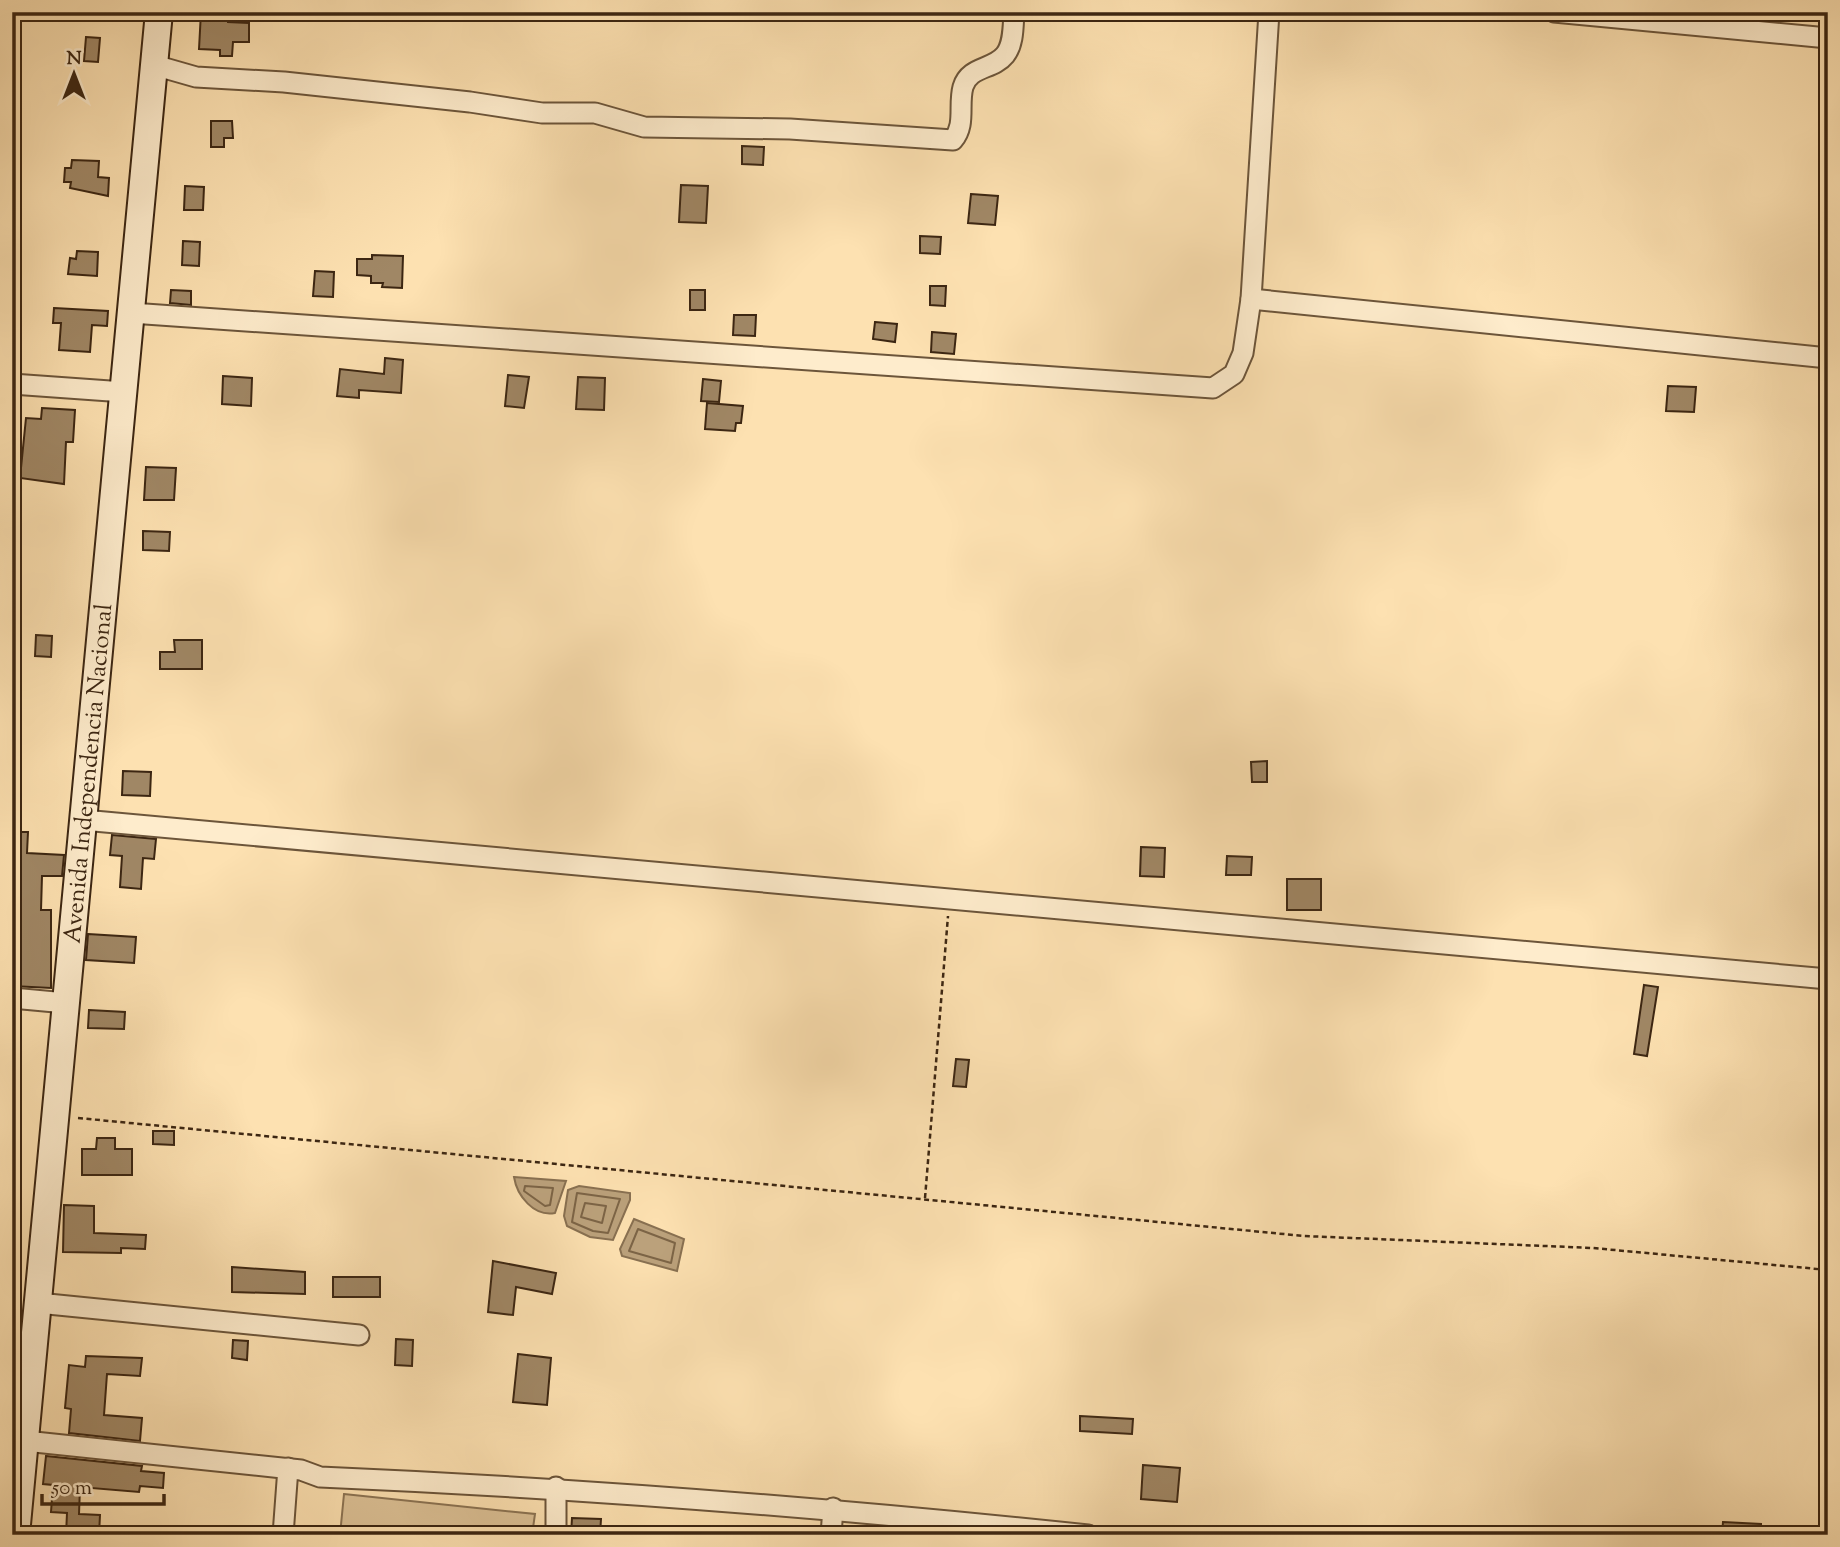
<svg xmlns="http://www.w3.org/2000/svg" width="1840" height="1547" viewBox="0 0 1840 1547" font-family="'Sorts Mill Goudy',serif">
<rect width="100%" height="100%" fill="#fde1b1"/>
<filter id="stains"><feTurbulence type="fractalNoise" baseFrequency=".00286" numOctaves="4"/><feColorMatrix values="0 0 0 0 .2 0 0 0 0 .09 0 0 0 0 .02 0 0 0 .5 -.17"/></filter>
<radialGradient id="worn" r=".72"><stop offset=".6" stop-color="#630" stop-opacity="0"/><stop offset="1" stop-color="#630" stop-opacity=".3"/></radialGradient>
<!-- green -->
<path fill="#dcc196" stroke="#8c7454" stroke-width="2" d="M344,1494l191,20 -3,21h-192z"/>
<!-- water -->
<g fill="#bba17b" stroke="#887051" stroke-width="2">
<path d="M514,1177l52,4 -11,32c-21,4 -38,-17 -41,-36z"/>
<path d="M579,1186l51,7v7l-17,40 -23,-3 -23,-11 -3,-10 4,-26z"/>
<path d="M634,1219l50,20 -7,32 -55,-15 -2,-7z"/>
</g>
<g fill="none" stroke-linecap="round" stroke-linejoin="round">
<!-- shore -->
<g stroke="#7c6446" stroke-width="2">
<path d="M525,1186l28,2 -3,17 -5,1 -21,-15z"/>
<path d="M577,1193l43,6 -12,34 -15,-2 -21,-9z"/>
<path d="M585,1203l21,3 -4,17 -21,-6z"/>
<path d="M638,1229l37,14 -4,20 -42,-12z"/>
</g>
</g>
<!-- building -->
<g fill="#a08765" stroke="#3c2612" stroke-width="2">
<path d="M201,12h27v10l21,1v19h-16l-1,14h-12v-6l-21,-1z"/>
<path d="M86,37l14,1 -2,24 -14,-1z"/>
<path d="M211,121h21l1,17h-9v9h-13z"/>
<path d="M742,146l22,1 -1,18 -21,-1z"/>
<path d="M72,160l27,1 -1,16 11,1 -1,18 -38,-8 1,-6h-7l1,-14h6z"/>
<path d="M681,185l27,1 -2,37 -27,-1z"/>
<path d="M185,186l19,1 -1,23h-19z"/>
<path d="M971,194l27,2 -3,29 -27,-2z"/>
<path d="M920,236l21,1 -1,17 -20,-1z"/>
<path d="M183,241l17,1 -1,24 -17,-1z"/>
<path d="M77,251l21,1 -1,24 -29,-2 2,-16 6,1z"/>
<path d="M372,255l31,1 -1,32 -20,-1 1,-4h-12v-7l-14,-1v-16h15z"/>
<path d="M315,271l19,1 -1,25 -20,-1z"/>
<path d="M930,286h16l-1,20 -15,-1z"/>
<path d="M171,290l20,1v14l-21,-2z"/>
<rect x="690" y="290" width="15" height="20"/>
<path d="M54,308l54,3 -1,15 -15,-1 -2,27 -31,-2 2,-27h-8z"/>
<path d="M734,315h22l-1,21 -22,-1z"/>
<path d="M875,322l22,2 -2,18 -22,-3z"/>
<path d="M932,332l24,2 -2,20 -23,-2z"/>
<path d="M385,358l18,2 -2,33 -42,-3v8l-22,-2 3,-27 44,5z"/>
<path d="M508,375l21,2 -5,31 -19,-2z"/>
<path d="M223,376l29,2 -1,28 -29,-2z"/>
<path d="M578,377l27,1 -1,32 -28,-1z"/>
<path d="M703,379l18,2 -2,21 -18,-1z"/>
<path d="M1668,386l28,1 -2,25 -28,-1z"/>
<path d="M707,403l36,3 -2,17h-5l-1,8 -30,-2z"/>
<path d="M42,408l33,2 -2,32h-7l-2,42 -44,-6 6,-60 15,1z"/>
<path d="M146,467l30,1 -2,32h-30z"/>
<path d="M143,531l27,1 -1,19 -26,-1z"/>
<path d="M36,635l16,1 -1,21 -16,-1z"/>
<path d="M174,640h28v29h-42v-17h15z"/>
<path d="M1267,761v21h-15l-1,-20z"/>
<path d="M123,771l28,1 -1,24 -28,-1z"/>
<path d="M12,832h16l-1,21 37,2 -2,21h-20l-1,34h10v78l-39,-2z"/>
<path d="M112,835l44,4 -2,20 -11,-1 -2,31 -21,-2 2,-31 -12,-1z"/>
<path d="M1141,847l24,1 -1,29 -24,-1z"/>
<path d="M1227,856l25,1 -1,18h-25z"/>
<rect x="1287" y="879" width="34" height="31"/>
<path d="M88,934l48,3 -2,26 -48,-3z"/>
<path d="M1644,985l14,2 -11,69 -13,-2z"/>
<path d="M89,1010l36,2 -1,17 -36,-1z"/>
<path d="M956,1059l13,1 -3,27 -13,-1z"/>
<path d="M153,1131h21v14l-21,-1z"/>
<path d="M97,1138h18v11h17v26h-50v-26h14z"/>
<path d="M64,1205l30,1v27l52,2 -1,14 -24,-1v5l-58,-1z"/>
<path d="M493,1261l63,12 -4,21 -36,-7 -3,28 -25,-3z"/>
<path d="M232,1267l73,5v22l-73,-2z"/>
<rect x="333" y="1277" width="47" height="20"/>
<path d="M396,1339l17,1 -1,26 -17,-1z"/>
<path d="M233,1340l15,1 -1,19 -15,-2z"/>
<path d="M518,1354l33,4 -4,47 -34,-3z"/>
<path d="M86,1356l56,2 -2,18 -33,-2 -3,41 38,3 -2,23 -71,-8 2,-24 -6,-1 4,-43 16,2z"/>
<path d="M1080,1416l53,3 -1,15 -52,-3z"/>
<path d="M46,1456l96,10 -1,5 23,2 -1,15 -23,-2 -1,6 -59,-5 -1,27 21,1 -1,20h-33l1,-22 -16,-1 2,-27 -10,-1z"/>
<path d="M1143,1465l37,3 -3,34 -36,-3z"/>
<path d="M572,1518l29,1 -1,16h-29z"/>
<path d="M1723,1522l38,2v11h-39z"/>
</g>
<g fill="none" stroke-linecap="round" stroke-linejoin="round">
<defs>
<g id="minor">
<path d="M1554,12l274,26"/>
<path d="M154,65l42,12 88,5 186,20 72,11h53l49,14 146,2 163,11c13,-15 5,-35 10,-53 6,-21 30,-17 42,-32 9,-11 8,-30 9,-43"/>
<path d="M1251,299l577,59"/>
<path d="M131,313l1082,75 21,-14 9,-21 8,-54 18,-287"/>
<path d="M12,384l112,8"/>
<path d="M83,820l1745,159"/>
<path d="M12,998l54,5"/>
<path d="M38,1303l321,32"/>
<path d="M25,1441l276,29 19,7c257,11 512,31 768,58"/>
<path d="M283,1535l5,-67"/>
<path d="M556,1535v-48"/>
<path d="M831,1535l2,-27"/>
</g>
<g id="secondary">
<path id="s1" d="M16,1535l143,-1523"/>
</g>
</defs>
<!-- minor casing -->
<use href="#minor" stroke="#6c553a" stroke-width="23"/>
<!-- secondary casing -->
<use href="#secondary" stroke="#3c2612" stroke-width="30"/>
<!-- path -->
<g stroke="#3c2612" stroke-width="2.5" stroke-dasharray="5 3.5" stroke-linecap="butt">
<path d="M78,1118l1226,118 289,12 235,22"/>
<path d="M925,1198l23,-282"/>
</g>
<!-- minor -->
<use href="#minor" stroke="#feeccc" stroke-width="19"/>
<!-- secondary -->
<use href="#secondary" stroke="#feeccc" stroke-width="26"/>
</g>
<g text-anchor="middle" stroke-width="7" stroke-linejoin="round" paint-order="stroke">
<!-- street labels -->
<g font-size="24" fill="#3c2612" stroke="#feeccc">
<text dy="8" stroke="none"><textPath href="#s1" startOffset="765">Avenida Independencia Nacional</textPath></text>
</g>
</g>
<!-- margin -->
<rect width="1840" height="1547" fill="none" stroke="#fde1b1" stroke-width="42"/>
<rect x="14" y="14" width="1812" height="1519" fill="none" stroke="#3c2612" stroke-width="3.5"/>
<rect x="21" y="21" width="1798" height="1505" fill="none" stroke="#3c2612" stroke-width="2"/>
<!-- north arrow -->
<g transform="translate(74 74)" stroke="#feeccc" stroke-width="5" paint-order="stroke">
<path d="M0-5L12 26L0 18L-12 26Z" fill="#3c2612"/>
<text y="-10" font-size="19" font-weight="bold" text-anchor="middle" fill="#3c2612">N</text>
</g>
<!-- scale -->
<path d="M42 1494v10h122v-10" fill="none" stroke="#3c2612" stroke-width="3.5"/>
<text x="52" y="1494" font-size="21" fill="#3c2612" stroke="#feeccc" stroke-width="5" paint-order="stroke">50 m</text>
<rect width="100%" height="100%" filter="url(#stains)"/>
<rect width="100%" height="100%" fill="url(#worn)"/>
</svg>
